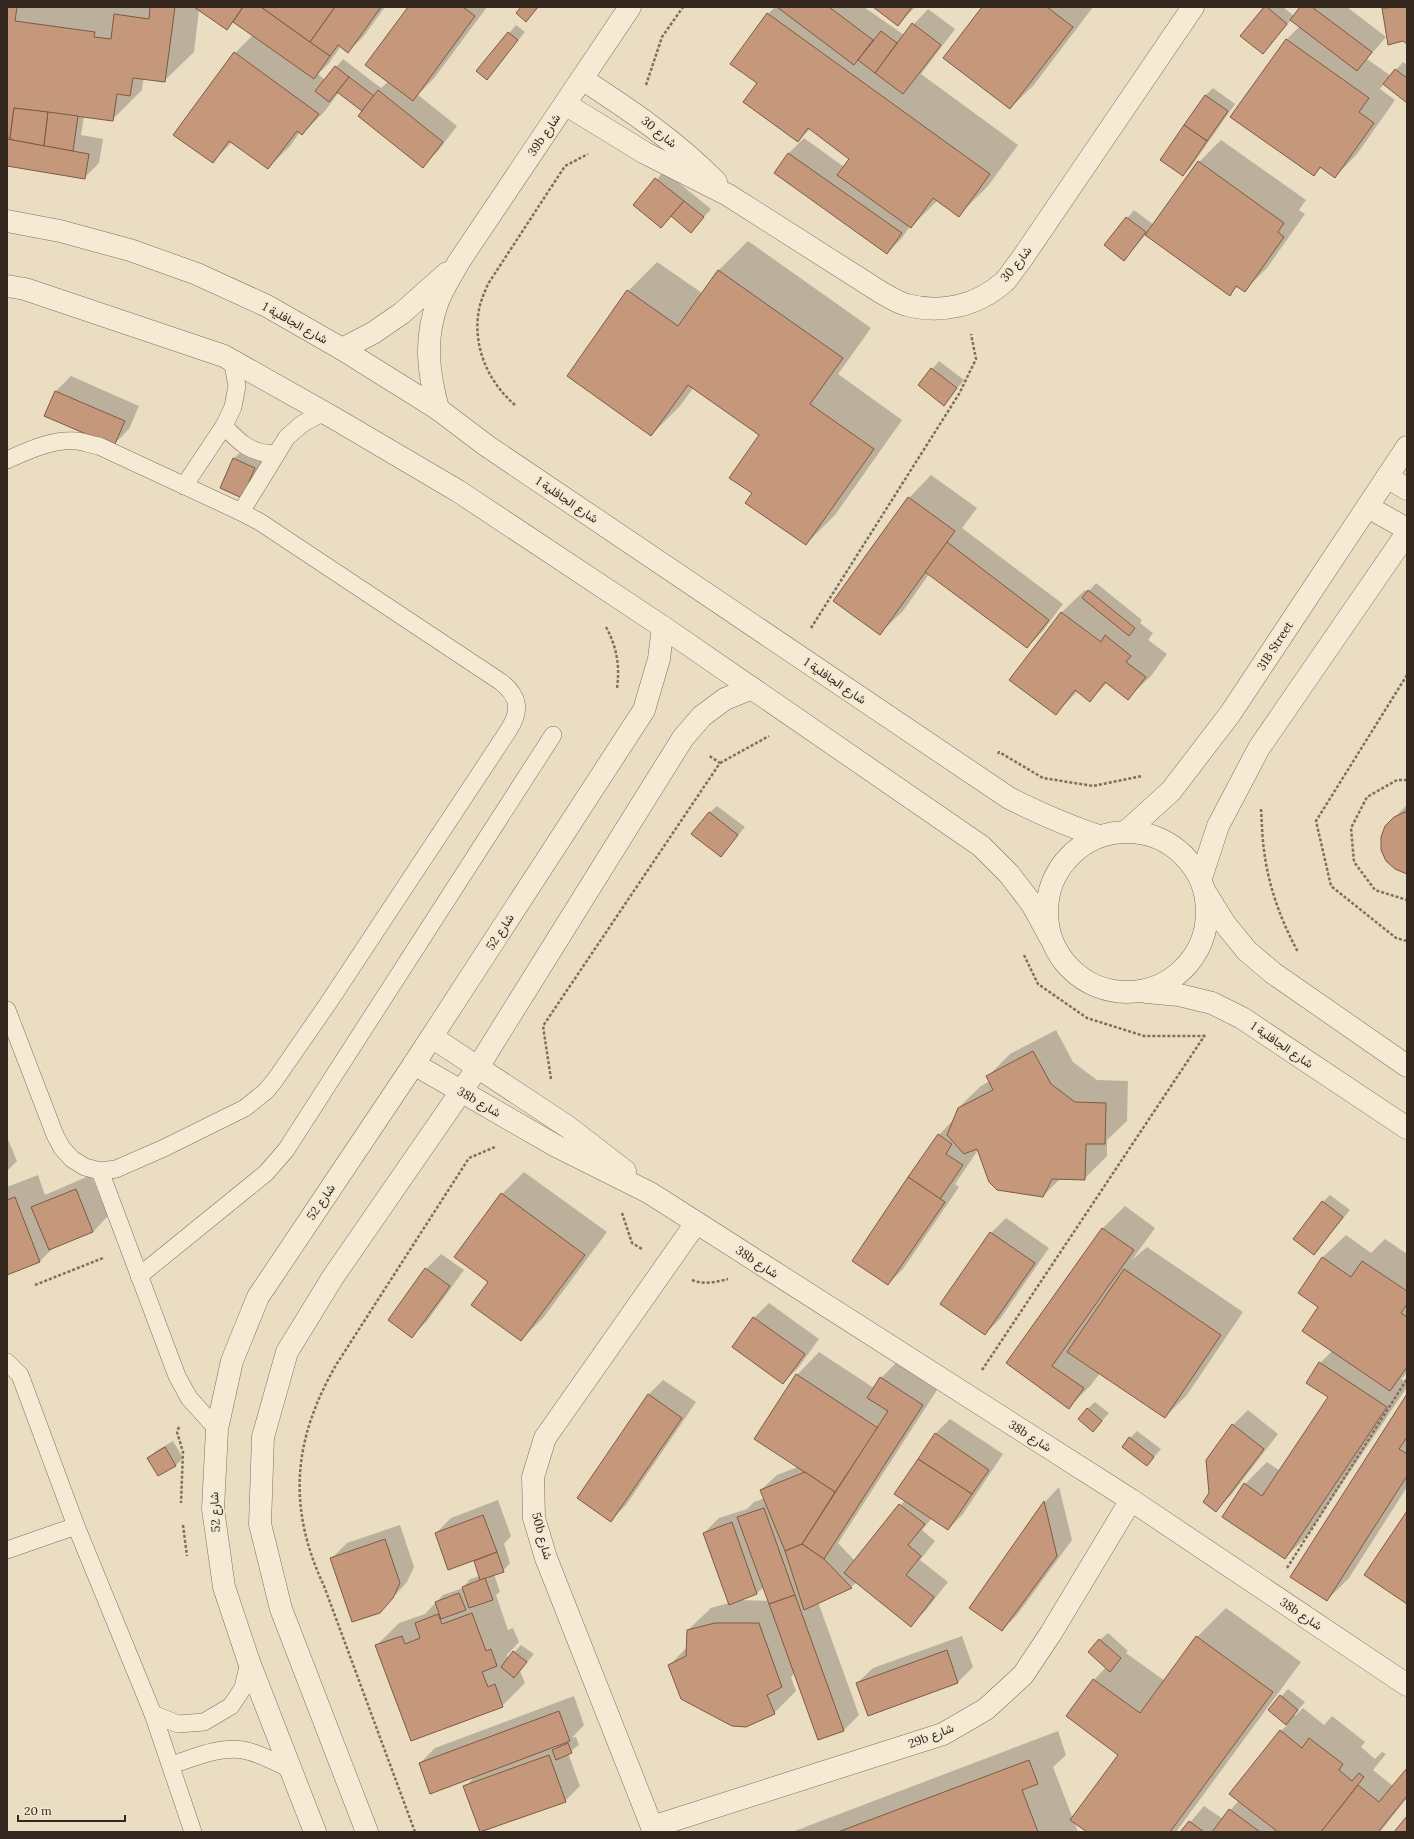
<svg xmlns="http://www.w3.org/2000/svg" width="1414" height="1839" viewBox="0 0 1414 1839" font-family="Lora,Vazirmatn,serif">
<rect width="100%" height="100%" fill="#eaddc2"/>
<!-- shadow -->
<g fill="#0003" fill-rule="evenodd">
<path d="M7,7h378l-22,30 -15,15 -7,-6 -12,17 -11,11 7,6 18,-21 38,29 7,-6 21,-75h78l-52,70 -17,18 39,31 -19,25 -15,15 -56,-60 -28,-14 -14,19 -23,23 -2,-2 -10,14 -22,22 -36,-26 -19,20 22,-109 18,-18 -19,-14 -7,8 -28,-19 -5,42 -30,29 -19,-2 -2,2 -1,9 -30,30 -28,-4 -3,19 22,4 -4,24 -15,15 -77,-13v-25l8,2 -2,-3 -6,-1z"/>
<path d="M775,7h89l40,28 24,-26 27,20 -34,45 97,71 -30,41 -29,29 -21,-15 -27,27 -1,-1 -8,12 -15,15 -112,-80 14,-20 15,-15 40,29 6,-9 -40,-29 -12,12 -40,-58 10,-69z"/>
<path d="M875,7h40l-17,18z"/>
<path d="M983,7h110l-60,79 -23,22z"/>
<path d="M1266,7h17l11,9 7,-9h46l39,30 -19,22 24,17 12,-14 4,3v36l-23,-17 -4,5 15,11 -38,54 -22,23 -13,-10 -8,8 -28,-135 14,-14 -9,-6 -28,33z"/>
<path d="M1384,7h23v36l-24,-35z"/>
<path d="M516,25l9,7 -38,46 -9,-7z"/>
<path d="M1213,88l22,16 -45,64 -7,7 -22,-16 45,-64z"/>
<path d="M1221,140l85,60 -7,10 6,4 -38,54 -23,23 -6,-5 -8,8 -84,-60 -22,26 -19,-15 29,-35 20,15 45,-63z"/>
<path d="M664,171l47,38 -20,23 -19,-17 -37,-10z"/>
<path d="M748,241l123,87 -33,46 64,46 -67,95 -29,29 -53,-51 7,-58 -67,-47 -13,18 -29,29 -83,-59 60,-85 29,-29 45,31 17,-23z"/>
<path d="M939,361l25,19 -20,24 -25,-19z"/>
<path d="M71,376l68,30 -10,23 -15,15 -58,-53z"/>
<path d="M242,451l20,9 -13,29 -28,-2 13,-29z"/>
<path d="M931,475l46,33 -15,20 101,76 -21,28 -15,15 -98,-73 -26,37 -23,22 29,-135z"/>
<path d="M1096,583l46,37 -2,3 13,10 -5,7 19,14 -16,22 -23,22 -20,-16 -18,19 -12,-10 -23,23 -44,-34 51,-68 23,-22 3,2z"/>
<path d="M1407,805v68l-21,-47z"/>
<path d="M717,806l28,21 -24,28 -12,-42z"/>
<path d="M1056,1030l17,32 24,18 31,1 -1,40 -20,19v16l-23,23 -23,-1 -18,18 -65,-46 -23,34 4,3 -56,82 -15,15 51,-149 15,-16 4,-11 23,-22 9,-5 -2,-5 22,-22z"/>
<path d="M7,1137l10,24 -10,10z"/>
<path d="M524,1172l83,60 -64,86 -22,22 -32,-59 13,-87z"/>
<path d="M38,1175l7,20 46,-20 17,41 -15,16 -40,16 -13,13 -33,13v-87z"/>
<path d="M1330,1195l20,15 -36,44 9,-52z"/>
<path d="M1125,1206l30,22 -23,32 15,-13 96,65 -56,83 -22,22 -65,-44 -9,12 -22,22 -62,-44 95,-134z"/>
<path d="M1006,1218l43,30 -49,71 -15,15 6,-101z"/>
<path d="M1346,1235l25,18 14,-14 22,15v119l-6,6 6,4v4l-100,149 -22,22 -40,-74 22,-22 13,9 50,-74 -10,-34 12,-12 -12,-45 -21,-13 24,-36z"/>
<path d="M441,1254l23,16 -37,51 -15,15 14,-67z"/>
<path d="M769,1303l50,36 -21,29 -15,15 -29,-65z"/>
<path d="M819,1352l55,36 7,-10 15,-15 41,27 -99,153 17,18 50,-61 30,-66 15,-15 53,35 -40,60 -15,15 -16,-11 -10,12 13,11 -15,19 28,22 -22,28 -15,15 -54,-43 -6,5 -33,15 41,113 -15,15 -25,9 -24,-66 -4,4 5,14 -22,22 -105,-47 18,-19 1,-17 23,-22 18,-5 -25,-70 15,-15 28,-9 7,-7 11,-4 -4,-8 16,-15 21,-8 -1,-92zM764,1587l5,14 -32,-1 20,-7z"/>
<path d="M663,1380l33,22 -70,103 -15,15 37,-125z"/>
<path d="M1407,1396v91l-58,91 -22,22z"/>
<path d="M1095,1402l14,11 -16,18 -6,-22z"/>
<path d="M1248,1410l30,24 -47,61 -15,15 17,-85z"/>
<path d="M1137,1431l24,18 -14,16 -17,-27z"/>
<path d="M173,1441l10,17 -7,7 -18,10 -9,-17 7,-7z"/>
<path d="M1059,1487l13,53 -55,75 -15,15 -32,-22 75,-106z"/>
<path d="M498,1500l13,36 -7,8 6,19 -7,8 -9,3 6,18 -4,3 12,35 5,-2 6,14 -12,13 1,4 13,-14 13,9 -14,17 5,12 -23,23 -126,-60 23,-23 26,-9 18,-19 20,-7 7,-9 10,-3 -6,-16 -38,-27 15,-15z"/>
<path d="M400,1525l14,42 -7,15 -27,30 -48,-54 15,-15z"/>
<path d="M1226,1608l75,54 -125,170h-88l-14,-11 4,11h-286l266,-101 8,24 -13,12 20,52 47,-64 -53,-39 27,-36 12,-13 -6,-27 8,-7 20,18 -2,2 39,28 32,-44z"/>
<path d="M962,1636l11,31 -15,15 -89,33 -12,-32 16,-15z"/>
<path d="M1288,1689l17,13 -11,13 1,1 8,-8 21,17 8,-9 33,26 -4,5 14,12 7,-7 4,2 -13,16 20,16 14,-17v29l-27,34h-198l22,-26 19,13 16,-19 42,-69 6,-6 -18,-15z"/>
<path d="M574,1696l10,29 -12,13 4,-1 3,8 -11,8 12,33 -15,15 -84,31 -16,-45 11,-12 -56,-12 15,-15z"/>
</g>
<!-- building -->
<g fill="#c5987b" stroke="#7f5943">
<path d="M7,7h10l-2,14 80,11 -1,5 17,2 3,-25 35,5 1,-12h25l-10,75 -32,-4 -3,18 -13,-2 -4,27 -99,-13 -4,30h-3z"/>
<path d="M194,7h49l-16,23z"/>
<path d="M243,7h18l69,49 -16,23 -81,-57z"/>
<path d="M261,7h74l-25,35z"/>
<path d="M335,7h46l-33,46 -10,-8 -8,11 -20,-14z"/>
<path d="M408,7h55l12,9 -62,85 -48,-36z"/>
<path d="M521,7h17l-12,15 -10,-9z"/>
<path d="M777,7h52l44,33 -19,25z"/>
<path d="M873,7h39l-14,19z"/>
<path d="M982,7h65l26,20 -63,82 -67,-51z"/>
<path d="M1264,7h3l20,17 -24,30 -23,-18z"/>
<path d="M1300,7h12l60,45 -15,19 -67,-51z"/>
<path d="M1402,7h5v37l-4,-3 -15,4 -6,-37z"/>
<path d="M767,13l223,161 -31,43 -26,-19 -22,30 -74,-53 12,-16 -41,-31 -10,14 -55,-40 14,-19 -27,-19z"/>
<path d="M912,23l29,22 -38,49 -28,-21z"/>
<path d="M881,31l16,12 -22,30 -17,-13z"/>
<path d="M508,32l10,8 -31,40 -11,-9z"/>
<path d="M1286,39l83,59 -10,14 15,11 -39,55 -15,-11 -6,9 -84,-59z"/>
<path d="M234,52l85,62 -17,21 -5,-4 -29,38 -39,-28 -16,22 -40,-28z"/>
<path d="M335,66l14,11 -20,25 -14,-11z"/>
<path d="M1395,69l12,9v25l-24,-19z"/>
<path d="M349,77l25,19 -12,15 -25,-19z"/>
<path d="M378,90l65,52 -20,26 -65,-52z"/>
<path d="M1205,95l23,16 -21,30 -23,-16z"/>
<path d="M14,108l34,4 -4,34 -31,-6 -3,-2z"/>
<path d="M48,112l30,4 -5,35 -29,-5z"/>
<path d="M1184,125l23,16 -24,35 -23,-16z"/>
<path d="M7,139l82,15 -4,25 -78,-13z"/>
<path d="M788,153l114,80 -15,21 -113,-81z"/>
<path d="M1198,161l86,62 -6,9 6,5 -39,55 -9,-6 -6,10 -85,-61z"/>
<path d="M655,178l29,23 -23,27 -28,-23z"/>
<path d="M684,201l20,16 -13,16 -20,-17z"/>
<path d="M1126,217l20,15 -22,29 -20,-16z"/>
<path d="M718,270l125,88 -33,46 64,45 -68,96 -61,-42 7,-10 -23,-15 30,-43 -71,-50 -37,51 -84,-60 60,-86 51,36z"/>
<path d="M931,368l26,20 -13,18 -26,-21z"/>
<path d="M55,391l70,30 -11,25 -70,-30z"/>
<path d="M233,458l22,10 -13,30 -22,-10z"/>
<path d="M908,497l47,34 -75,104 -47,-34z"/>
<path d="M947,542l102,78 -22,28 -102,-76z"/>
<path d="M1088,590l47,38 -6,8 -47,-38z"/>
<path d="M1061,612l40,30 4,-7 26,21 -5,6 20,15 -18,23 -23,-18 -15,20 -15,-12 -19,25 -47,-35z"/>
<path d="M709,812l29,23 -17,22 -30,-23z"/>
<path d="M1405,812h2v62l-12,-5 -9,-8 -5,-11v-13l4,-11 9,-9z"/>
<path d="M1033,1051l18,33 24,18 31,1 -1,41h-19l-1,36 -33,-1 -9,18 -46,-7 -8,-8 -12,-33 -13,5 -17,-19 11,-27 35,-18 -7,-14z"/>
<path d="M938,1134l14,10 -6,10 17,11 -23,34 -32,-22z"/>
<path d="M908,1177l37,25 -57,83 -36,-24z"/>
<path d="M76,1189l17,43 -44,18 -18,-43z"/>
<path d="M501,1193l84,62 -64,86 -50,-36 17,-23 -34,-25z"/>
<path d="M15,1197l25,65 -33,13v-75z"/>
<path d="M1322,1201l21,16 -29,38 -21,-16z"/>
<path d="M1102,1228l32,22 -82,116 32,22 -15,21 -63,-46z"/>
<path d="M990,1232l45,31 -50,72 -45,-31z"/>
<path d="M1322,1257l29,20 11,-16 45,30v13l-6,9 6,4v50l-17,24 -88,-60 16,-24 -20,-14z"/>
<path d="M425,1268l25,18 -38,52 -24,-18z"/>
<path d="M1124,1269l97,66 -56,83 -98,-66z"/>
<path d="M753,1317l52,37 -22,30 -51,-37z"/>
<path d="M1319,1362l68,45 -102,152 -63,-42 22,-34 18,13 66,-99 -22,-14z"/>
<path d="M796,1374l82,54 -43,64 -81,-53z"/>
<path d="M880,1377l43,28 -99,154 -22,-15 86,-133 -21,-13z"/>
<path d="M648,1394l34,24 -71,104 -34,-24z"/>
<path d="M1407,1394v43l-8,12 8,5v22l-80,125 -37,-24z"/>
<path d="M1087,1408l15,13 -9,11 -15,-13z"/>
<path d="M1232,1424l32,25 -48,63 -13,-10 6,-9 -3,-33z"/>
<path d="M935,1433l54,37 -17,24 -54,-35z"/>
<path d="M1129,1437l25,20 -7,9 -25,-19z"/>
<path d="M165,1447l11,19 -18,10 -11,-18z"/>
<path d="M918,1459l54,35 -24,36 -54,-36z"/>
<path d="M805,1472l30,20 -33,52 -17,7 -25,-61z"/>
<path d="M1044,1501l13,55 -55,75 -33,-23z"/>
<path d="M899,1504l26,20 -17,21 13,11 -15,19 28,22 -23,30 -67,-54z"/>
<path d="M764,1508l31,87 -26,9 -32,-87z"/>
<path d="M1407,1511v93l-43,-29z"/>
<path d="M483,1515l14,37 -49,18 -13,-37z"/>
<path d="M732,1522l25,72 -28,11 -26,-72z"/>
<path d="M385,1539l15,44 -7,15 -13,15 -28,9 -22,-64z"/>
<path d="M802,1544l22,15 28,29 -48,22 -19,-59z"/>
<path d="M497,1552l7,20 -24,8 -6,-19z"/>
<path d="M485,1578l8,22 -24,8 -7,-21z"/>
<path d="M459,1593l7,17 -25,9 -6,-17z"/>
<path d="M795,1595l49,136 -26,9 -49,-136z"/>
<path d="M472,1613l14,38 5,-2 6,17 -15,6 6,15 7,-3 8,23 -92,34 -36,-96 27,-9 3,8 15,-6 -5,-15 23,-9 4,10z"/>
<path d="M715,1623h44l23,64 -15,8 8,19 -29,13 -14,-1 -51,-27 -13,-34 18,-9 1,-26z"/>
<path d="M1196,1636l77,56 -103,140h-83l-17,-12 48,-65 -52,-39 27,-37 47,34z"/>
<path d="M1099,1639l22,19 -11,14 -22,-20z"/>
<path d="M947,1650l11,33 -90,33 -12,-33z"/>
<path d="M513,1651l14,11 -13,16 -13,-11z"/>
<path d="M1280,1695l18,15 -12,15 -18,-15z"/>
<path d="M559,1711l11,30 -140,53 -11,-31z"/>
<path d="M1280,1730l22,18 7,-10 34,26 -4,6 13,11 7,-8 5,4 -43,55h-43l-49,-38z"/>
<path d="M568,1743l4,10 -16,7 -4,-10z"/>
<path d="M549,1755l17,47 -86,30 -17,-46z"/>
<path d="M1029,1760l9,24 -16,6 16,42h-200z"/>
<path d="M1407,1768v28l-29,36h-57l37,-47 21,17z"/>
<path d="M1229,1809l31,23h-48z"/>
<path d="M1407,1816v16h-13z"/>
<path d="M1189,1821l15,11h-24z"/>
</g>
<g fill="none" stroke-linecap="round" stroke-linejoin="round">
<defs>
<g id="service">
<path d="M224,426c17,18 26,27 52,28"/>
<path d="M7,460c22,-10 45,-21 70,-19 8,1 15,4 22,5l142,66 19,10 241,160c19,15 20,29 7,49l-179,271 -54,78 -9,11 -21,17 -81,40 -48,21 -16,2 -15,-4 -13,-8 -10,-11 -7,-13 -48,-125"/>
<path d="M184,486l40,-60 9,-19 4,-21 -4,-21 -9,-9"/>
<path d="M241,512l46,-75 15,-13 18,-10 14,4"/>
<path d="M100,1171l77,205 12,22 28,31"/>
<path d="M139,1276l127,-103 20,-23 267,-415"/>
<path d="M7,1362l13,13 56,151 77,188 40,118"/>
<path d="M7,1550l69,-24"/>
<path d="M153,1714l25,10 26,-2 27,-16 12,-18 6,-26"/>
<path d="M171,1765c23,-7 48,-19 72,-15 17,3 33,13 49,20"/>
</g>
<g id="minor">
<path d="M582,79c48,31 94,62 134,103"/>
<path d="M565,104l80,49 83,42 154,98c8,4 16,10 25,12 34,9 70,1 97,-23 6,-6 11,-15 17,-22l172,-253"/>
<path d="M342,349l31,-16 29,-20 45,-40"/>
<path d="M438,409c-10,-38 -14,-70 0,-108 5,-13 14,-26 20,-38l172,-256"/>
<path d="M1387,477l20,12"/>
<path d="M1368,507l39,22"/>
<path d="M432,1037l136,90 57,44"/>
<path d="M414,1064l142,82 94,47 481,307 276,185"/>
<path d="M652,1827l291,-93 43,-25 37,-34 28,-42 80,-133"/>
<path d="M654,1832l-108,-274 -12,-40 -1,-41 12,-39 151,-215"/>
</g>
<g id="tertiary">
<path d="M7,221l53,10 70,19 67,24 70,32 75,43 96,60 49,37 522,352c30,15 59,28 90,38"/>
<path d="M7,286l18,3 199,67 110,62 124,73 205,136 318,219 28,28 23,30 18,33"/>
<path d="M1127,831l44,-40 59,-77 177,-267"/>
<circle cx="1127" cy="912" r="80"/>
<path d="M1201,878l17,-52 41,-78 148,-215"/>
<path d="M1207,895l18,29 22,27 26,22 134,93"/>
<path d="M1146,992l33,3 33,8 30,15 165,110"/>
<path d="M315,1832l-66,-170 -25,-75 -11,-78 4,-80 15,-68 26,-64 156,-233 230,-354 15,-51 4,-32"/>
<path d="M367,1832l-86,-223 -21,-85 3,-87 24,-85 46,-75 145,-210 205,-329 19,-22 23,-17 27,-11"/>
</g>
</defs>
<!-- service casing -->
<use href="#service" stroke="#826f5b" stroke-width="18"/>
<!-- minor casing -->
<use href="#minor" stroke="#826f5b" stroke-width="23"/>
<!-- tertiary casing -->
<use href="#tertiary" stroke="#826f5b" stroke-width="23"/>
<!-- path -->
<g stroke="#826f5b" stroke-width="2.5" stroke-dasharray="3 2" stroke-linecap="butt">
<path d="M646,85l16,-48 21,-30"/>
<path d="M515,405c-29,-25 -44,-63 -35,-100 2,-7 5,-14 8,-21l77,-118 23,-12"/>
<path d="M606,627c11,20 14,40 11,61"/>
<path d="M811,628l148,-234 17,-35 -5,-25"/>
<path d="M1407,675l-91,146 15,65 65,52 11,3"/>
<path d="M998,754l1,-2 44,26 50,8 49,-10"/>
<path d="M720,763l49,-27"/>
<path d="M1407,780h-10l-30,17 -16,31 3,34 21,28 32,10"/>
<path d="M1261,809c1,14 1,28 3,41 4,35 17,71 34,102"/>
<path d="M1024,955l14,29 49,34 57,18h61"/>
<path d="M551,1079l-8,-53 177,-263 -12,-8"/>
<path d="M622,1213l10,30 10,6"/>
<path d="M692,1280c11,5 25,2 36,-1"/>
<path d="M35,1285l68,-27"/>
<path d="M982,1370l223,-335"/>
<path d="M179,1427l-2,5 6,20 -2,51"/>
<path d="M183,1525l4,31"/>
<path d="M1287,1568l120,-189"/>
<path d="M415,1832l-91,-246c-37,-79 -31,-146 12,-221l133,-207 26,-11"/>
</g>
<!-- service -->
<use href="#service" stroke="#f5ebd4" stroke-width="17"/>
<!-- minor -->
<use href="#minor" stroke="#f5ebd4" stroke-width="22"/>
<!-- tertiary -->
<use href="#tertiary" stroke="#f5ebd4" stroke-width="22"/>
</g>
<g text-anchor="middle" stroke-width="3.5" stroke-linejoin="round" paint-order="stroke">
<!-- street labels -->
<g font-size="12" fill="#33271e" stroke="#f2e8d1">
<text transform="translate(659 132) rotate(39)" y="4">شارع 30</text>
<text transform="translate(544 135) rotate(-56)" y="4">39b شارع</text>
<text transform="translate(1016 264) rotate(-51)" y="4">شارع 30</text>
<text transform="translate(295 323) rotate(29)" y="4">شارع الجافلية 1</text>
<text transform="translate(567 500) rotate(34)" y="4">شارع الجافلية 1</text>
<text transform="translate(1275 646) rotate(-57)" y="4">31B Street</text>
<text transform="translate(835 681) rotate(34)" y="4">شارع الجافلية 1</text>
<text transform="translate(500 932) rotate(-57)" y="4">شارع 52</text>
<text transform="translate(1282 1045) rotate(34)" y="4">شارع الجافلية 1</text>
<text transform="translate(479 1102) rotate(30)" y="4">38b شارع</text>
<text transform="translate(321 1202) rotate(-56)" y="4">شارع 52</text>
<text transform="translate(757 1262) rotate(33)" y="4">38b شارع</text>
<text transform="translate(1030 1436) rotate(32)" y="4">38b شارع</text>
<text transform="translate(215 1512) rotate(-93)" y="4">شارع 52</text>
<text transform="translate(542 1536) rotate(75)" y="4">50b شارع</text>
<text transform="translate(1301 1614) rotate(34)" y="4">38b شارع</text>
<text transform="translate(931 1736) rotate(-21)" y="4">29b شارع</text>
</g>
</g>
<!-- border -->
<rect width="1414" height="1839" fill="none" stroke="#33271e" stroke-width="16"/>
<!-- scale -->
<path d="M18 1815v6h107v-6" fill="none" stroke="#33271e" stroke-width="2"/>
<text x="24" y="1815" font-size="12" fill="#33271e" stroke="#f2e8d1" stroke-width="3" paint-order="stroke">20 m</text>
</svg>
